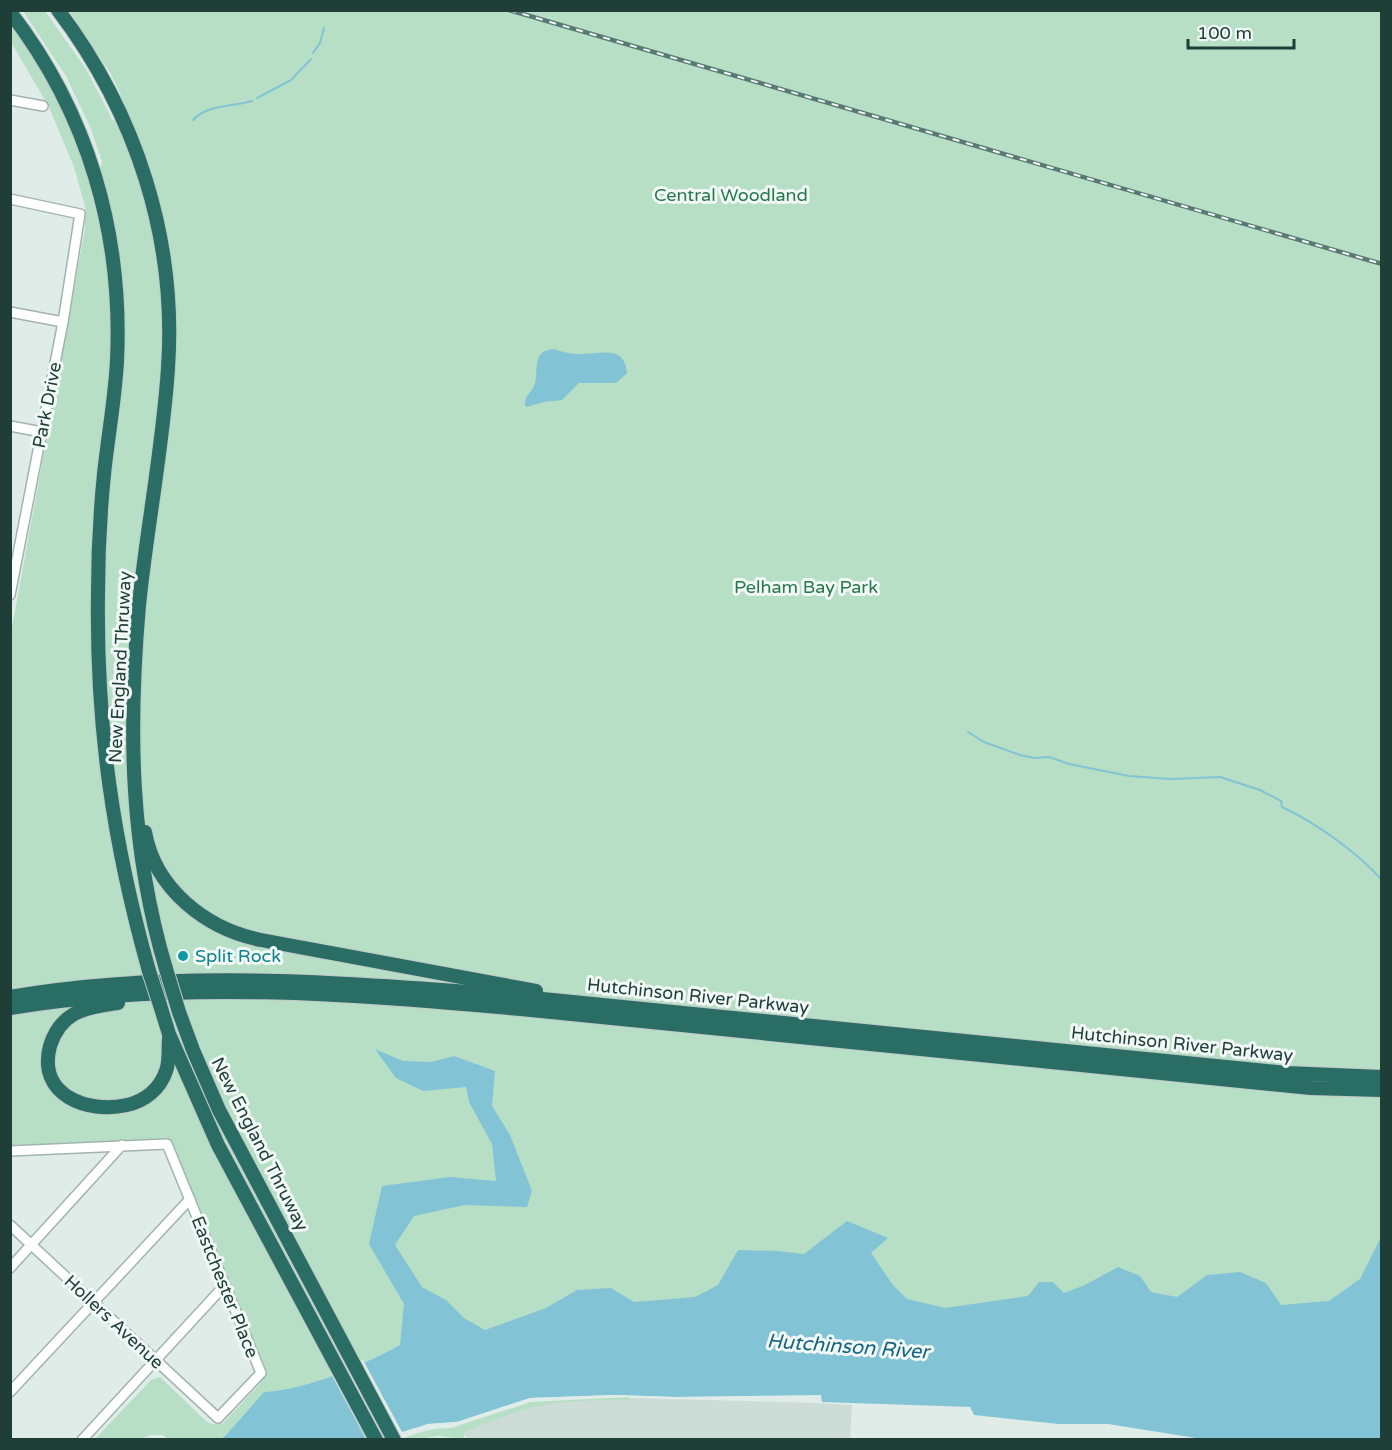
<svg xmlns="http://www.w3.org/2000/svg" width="1392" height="1450" viewBox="0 0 1392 1450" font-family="'Varela Round',sans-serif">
<rect width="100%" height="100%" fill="#e0ece8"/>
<!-- built -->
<path fill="#cedcd7" d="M634,1398l183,5 35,2 -2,34 -382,1 -8,-10 67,-24 36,-5z"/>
<!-- green -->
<g fill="#b7dfc5">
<path d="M23,11h22l41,58 27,52 8,-26 -10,-21 -42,-63h1312v1327l-981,7c-40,21 -90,44 -136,47l-38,43 -7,4h-51l-5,-4h-13l-8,4h-47l56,-59 9,-3 47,45 6,2 10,-1 37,-39 4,-15 -93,-225 -160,3v-514l74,-404v-23l-11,-39 -25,-60 -38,-65 -1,-18c39,51 63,106 85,166l7,-28 -11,-33 -25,-53z"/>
<path d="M629,1397v3c-34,0 -70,0 -103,9 -21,6 -41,15 -62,23v7l-26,-3 -20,3 -17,1c14,-8 33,-12 50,-12l80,-26z"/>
</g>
<!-- water -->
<g fill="#83c3d6">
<path d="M554,349c7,2 15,5 23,5 20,1 48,-11 50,19l-11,10h-37l-17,17 -18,2 -17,5 -2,-2c0,-12 7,-11 10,-22 4,-15 -4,-32 19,-34z"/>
<path d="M375,1049l28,12 28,1 23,-6 41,15 -3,35 18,29 22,56 -5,16 -62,-2 -51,11 -19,29 27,42 24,13 18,18 21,12 61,-22 31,-18 34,-2 23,14 61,-5 23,-12 20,-35 39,1 27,3 43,-33 41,17 -17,15 22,32 14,14 38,9 83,-12 11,-14h14l11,11 21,-8 33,-18 22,9 11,16 26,5 30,-22 33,-3 26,11 15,22 48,-4 31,-22 21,-42v202h-179l-94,-15h-49l-85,-9 -4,-8 -148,-5 -1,-6 -146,1 -61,-2 -84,3 -73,24 -29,2 -39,15 -170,1 7,-5 38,-43c46,-3 96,-26 136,-47l4,-41 -35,-60 13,-58 68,-9 46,4 -4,-37 -23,-42 -3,-15 -43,4 -27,-13z"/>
</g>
<!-- pier -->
<path fill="#e0ece8" d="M363,1360l39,72 26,-8 29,-2 73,-24 84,-3 61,2 146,-2v3l-192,-1 -98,4 -73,24 -29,2 -25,7 -9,6 -29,-1 -36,-67z"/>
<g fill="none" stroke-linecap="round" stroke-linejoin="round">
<!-- stream -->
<g stroke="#83c3d6" stroke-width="2">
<path d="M313,53l7,-10 4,-15"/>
<path d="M257,98l34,-18 20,-21"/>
<path d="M193,120c14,-16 40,-13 59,-19"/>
<path d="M968,732l16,10 36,13 14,3 15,-1 20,7 60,12 41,3 50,-2 40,13 21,11 1,6c34,16 75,45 100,73"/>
</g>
<defs>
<g id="minor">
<path d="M10,100l33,6"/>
<path d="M10,199l70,15 -17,108 -53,273"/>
<path d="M10,312l53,10"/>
<path d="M10,426l32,6"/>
<path d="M10,1151l157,-7 94,229 -43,45 -208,-193"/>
<path d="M10,1268l112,-123"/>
<path d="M10,1392l180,-193"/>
<path d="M82,1440l142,-154"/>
</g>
<g id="highway">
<path d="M58,10c78,103 119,229 110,358 -5,79 -21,158 -29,237 -11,125 -9,243 27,364"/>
<path d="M10,12c78,101 113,221 107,349 -2,38 -9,75 -13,113 -4,40 -6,80 -6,119 -2,133 15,250 51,378"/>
<path d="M145,832c10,57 61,97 116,108l275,51"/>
<path d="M10,997c159,-27 322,-16 482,-3l794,79 96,4"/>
<path d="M118,1003c-14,2 -31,4 -44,11 -12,7 -20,19 -24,32 -13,49 37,68 77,59 18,-4 33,-16 39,-34 4,-11 2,-21 3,-32"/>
<path d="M160,1005l9,29 49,111 158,295"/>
<path d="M10,1008c169,-28 342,-14 511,1l790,79 71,2"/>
<path d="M179,1012l14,38 26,60 175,330"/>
</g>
</defs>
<!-- minor casing -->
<use href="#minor" stroke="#a2b4b0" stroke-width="12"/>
<!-- highway casing -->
<use href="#highway" stroke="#c0c9c7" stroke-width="16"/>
<!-- minor -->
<use href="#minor" stroke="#fff" stroke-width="9"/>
<!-- highway -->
<use href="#highway" stroke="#296d64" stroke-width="14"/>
<defs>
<path id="rail" d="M509,10l873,254"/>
</defs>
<!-- rail casing -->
<use href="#rail" stroke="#597a74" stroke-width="4.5"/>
<!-- rail -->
<use href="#rail" stroke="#f1f8f5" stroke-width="2" stroke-dasharray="7" stroke-linecap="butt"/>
<defs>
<g id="highway-bridge">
<path d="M166,969l13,43"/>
<path d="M149,971l11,34"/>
</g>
</defs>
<!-- highway-bridge casing -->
<use href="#highway-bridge" stroke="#c0c9c7" stroke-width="16" stroke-linecap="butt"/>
<!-- highway-bridge -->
<use href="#highway-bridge" stroke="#296d64" stroke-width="14"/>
</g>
<!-- markers -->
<circle fill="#0f9aa8" stroke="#f1f8f5" stroke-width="2" cx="183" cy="956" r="6"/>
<g text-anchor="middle" stroke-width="6" stroke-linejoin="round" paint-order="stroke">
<!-- park labels -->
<g font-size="18" fill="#26784c" stroke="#f1f8f5">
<text x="731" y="201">Central Woodland</text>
<text x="806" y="593">Pelham Bay Park</text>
</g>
<!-- street labels -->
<g font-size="18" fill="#1f3e38" stroke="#f1f8f5">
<text transform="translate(47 405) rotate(-79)" y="6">Park Drive</text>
<text transform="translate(120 667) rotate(-87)" y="6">New England Thruway</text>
<text transform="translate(698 996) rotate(6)" y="6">Hutchinson River Parkway</text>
<text transform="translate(1182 1044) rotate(6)" y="6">Hutchinson River Parkway</text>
<text transform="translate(260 1144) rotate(63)" y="6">New England Thruway</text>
<text transform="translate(225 1287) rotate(68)" y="6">Eastchester Place</text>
<text transform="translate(114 1322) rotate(43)" y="6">Hollers Avenue</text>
</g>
<!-- culture labels -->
<g font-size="18" fill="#0d838f" stroke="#f1f8f5" text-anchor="start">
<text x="195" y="962">Split Rock</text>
</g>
<!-- water labels -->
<g font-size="20" font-style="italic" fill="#15657f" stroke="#f1f8f5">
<text transform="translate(848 1346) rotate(4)" y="7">Hutchinson River</text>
</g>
</g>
<!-- border -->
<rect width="1392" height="1450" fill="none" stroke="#1f3e38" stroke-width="24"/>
<!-- scale -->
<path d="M1188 39v9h106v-9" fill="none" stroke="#1f3e38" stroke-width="3"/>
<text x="1197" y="39" font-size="18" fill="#1f3e38" stroke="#f1f8f5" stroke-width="4.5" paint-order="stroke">100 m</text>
</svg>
